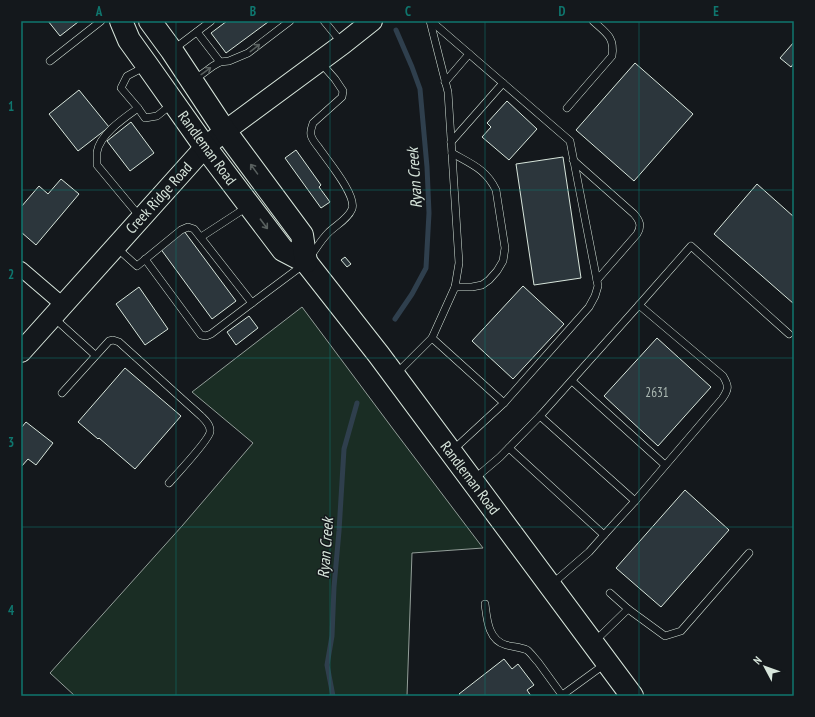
<svg xmlns="http://www.w3.org/2000/svg" width="815" height="717" viewBox="0 0 815 717" font-family="'PT Sans Narrow',sans-serif">
<rect width="100%" height="100%" fill="#14181c"/>
<!-- green -->
<path fill="#1a2d24" stroke="#939e99" d="M302,307l91,122 90,119 -71,5 -5,143h-332l-25,-23 132,-147 71,-83 -61,-51z"/>
<g fill="none" stroke-linecap="round" stroke-linejoin="round">
<!-- stream -->
<g stroke="#2f3f4d" stroke-width="5">
<path d="M395,319l17,-25 14,-26 3,-55 -2,-46 -7,-78 -8,-22 -16,-37"/>
<path d="M333,696l-6,-31 5,-29 2,-49 5,-56 5,-82 13,-46"/>
</g>
</g>
<!-- building -->
<g fill="#2c363c" stroke="#d8e6dc">
<path d="M48,21h30v1l-18,14z"/>
<path d="M227,21h40l1,1 -42,31 -15,-20z"/>
<path d="M794,42v21l-3,4 -11,-9z"/>
<path d="M635,63l58,51 -59,67 -58,-51z"/>
<path d="M79,90l30,37 -31,24 -29,-37z"/>
<path d="M507,101l30,28 -28,31 -27,-23 9,-10 -4,-4z"/>
<path d="M131,122l23,31 -24,18 -23,-30z"/>
<path d="M296,150l25,35 -2,2 11,15 -9,6 -36,-50z"/>
<path d="M563,157l18,121 -47,7 -18,-121z"/>
<path d="M61,179l18,15 -43,51 -15,-13v-25l18,-21 9,8z"/>
<path d="M757,184l37,33v87l-80,-70z"/>
<path d="M184,231l52,70 -24,18 -52,-71z"/>
<path d="M345,257l6,7 -4,3 -6,-7z"/>
<path d="M523,286l41,38 -51,55 -41,-38z"/>
<path d="M139,287l29,42 -23,16 -29,-41z"/>
<path d="M249,316l9,12 -22,17 -9,-13z"/>
<path d="M657,338l54,49 -53,59 -54,-50z"/>
<path d="M125,368l56,48 -46,53 -36,-31 -1,1 -20,-17z"/>
<path d="M26,422l27,21 -17,22 -8,-6 -7,8v-39z"/>
<path d="M685,490l44,40 -68,77 -45,-39z"/>
<path d="M504,659l8,10 6,-5 16,21 -7,5 4,6h-70l-2,-2z"/>
</g>
<g fill="none" stroke-linecap="round" stroke-linejoin="round">
<defs>
<g id="service">
<path d="M324,21l18,22"/>
<path d="M430,21l18,71 11,171 -4,24 -23,51"/>
<path d="M431,21l139,120 28,145 -3,10 -6,11 -85,96"/>
<path d="M197,32l23,30"/>
<path d="M174,49l37,-28"/>
<path d="M50,61l51,-40"/>
<path d="M194,80l19,-14 7,-4 9,-1 19,-8 42,-32"/>
<path d="M445,82l24,-28"/>
<path d="M138,108l7,10 12,-2 15,-12"/>
<path d="M567,108l45,-52c3,-19 -6,-23 -19,-35"/>
<path d="M451,142l52,-59"/>
<path d="M452,153c19,11 34,16 44,37l9,58 -2,13 -6,10 -8,9 -7,5 -10,2h-17"/>
<path d="M573,160l61,54c6,7 8,12 3,20l-40,46"/>
<path d="M141,218l-44,-53c0,-4 0,-9 0,-13 3,-18 27,-34 41,-44l-17,-20 6,-12 19,-10"/>
<path d="M201,237l46,-30"/>
<path d="M117,248l20,18 44,-36 7,-3 6,2 58,74 -41,31 -5,2 -5,-1 -56,-76"/>
<path d="M310,257c6,-8 11,-17 18,-24 8,-8 20,-14 24,-24 5,-14 -25,-49 -33,-61 -3,-4 -7,-8 -8,-13 -1,-5 1,-8 2,-12l29,-26 1,-6 -8,-12 -15,-17"/>
<path d="M252,303l51,-38"/>
<path d="M639,305l52,-59 98,88"/>
<path d="M53,317l42,38"/>
<path d="M396,374l36,-36 72,65 -51,47"/>
<path d="M572,381l93,84"/>
<path d="M62,393l47,-52 4,-1 6,2 82,74c4,4 10,9 9,16 -1,8 -34,43 -41,51"/>
<path d="M540,416l95,85"/>
<path d="M509,448l95,87"/>
<path d="M473,480l27,-23 40,-41 99,-111 84,71c6,10 6,13 -1,23l-87,102 -31,34 -15,17 -37,32"/>
<path d="M610,593l18,16"/>
<path d="M485,604c2,15 3,36 21,41 7,2 15,2 21,5 4,3 8,9 11,12 8,11 16,22 24,33"/>
<path d="M594,642l34,-33 37,27 16,-5 68,-78"/>
<path d="M561,696l44,-32"/>
</g>
<path id="minor" d="M21,269l42,36"/>
<path id="secondary" d="M21,352l184,-205 20,-16 118,-87 29,-23"/>
<g id="primary">
<path d="M121,21l8,19 18,25 58,82 78,103 23,12 73,93 253,341"/>
<path d="M150,21l22,30 53,80 77,104 4,27"/>
</g>
</defs>
<!-- service casing -->
<use href="#service" stroke="#d8e6dc" stroke-width="8"/>
<!-- minor casing -->
<use href="#minor" stroke="#d8e6dc" stroke-width="16"/>
<!-- secondary casing -->
<use href="#secondary" stroke="#d8e6dc" stroke-width="22"/>
<!-- primary casing -->
<use href="#primary" stroke="#d8e6dc" stroke-width="24"/>
<!-- service -->
<use href="#service" stroke="#14181c" stroke-width="7"/>
<!-- minor -->
<use href="#minor" stroke="#14181c" stroke-width="14"/>
<!-- secondary -->
<use href="#secondary" stroke="#14181c" stroke-width="20"/>
<!-- primary -->
<use href="#primary" stroke="#14181c" stroke-width="22"/>
</g>
<!-- one-way arrows -->
<defs><path id="oneway-shaft" d="M-6 0H5M1.5-3L5.5 0L1.5 3" fill="none" stroke-width="1.6" stroke-linecap="round" stroke-linejoin="round"/></defs>
<g stroke="#59605f">
<use href="#oneway-shaft" transform="translate(255 48) rotate(-38)"/>
<use href="#oneway-shaft" transform="translate(206 71) rotate(-36)"/>
<use href="#oneway-shaft" transform="translate(254 169) rotate(-126)"/>
<use href="#oneway-shaft" transform="translate(264 224) rotate(53)"/>
</g>
<!-- grid -->
<path fill="none" stroke="#0f766e" stroke-width="1" stroke-opacity="0.55" d="M176,21v675M330,21v675M485,21v675M639,21v675M21,190h773M21,358h773M21,527h773"/>
<g text-anchor="middle" stroke-width="3" stroke-linejoin="round" paint-order="stroke">
<!-- number labels -->
<g font-size="13" fill="#adbab4">
<text x="657" y="397">2631</text>
</g>
<!-- street labels -->
<g font-size="15" fill="#d8e6dc" stroke="#14181c">
<text transform="translate(207 148) rotate(54)" y="5">Randleman Road</text>
<text transform="translate(159 198) rotate(-48)" y="5">Creek Ridge Road</text>
<text transform="translate(470 478) rotate(53)" y="5">Randleman Road</text>
</g>
<!-- water labels -->
<g font-size="16" font-style="italic" fill="#d8e6dc" stroke="#14181c">
<text transform="translate(414 178) rotate(-94)" y="6">Ryan Creek</text>
<text transform="translate(325 548) rotate(-86)" y="6">Ryan Creek</text>
</g>
</g>
<!-- border -->
<rect width="815" height="717" fill="none" stroke="#14181c" stroke-width="44"/>
<!-- north arrow -->
<g transform="translate(765 667) rotate(311)" stroke="#14181c" stroke-width="3" paint-order="stroke">
<path d="M0-3L7 15L0 10L-7 15Z" fill="#d8e6dc"/>
<text y="-6" font-size="11" font-weight="bold" text-anchor="middle" fill="#d8e6dc">N</text>
</g>
<rect x="22" y="22" width="771" height="673" fill="none" stroke="#0f766e" stroke-width="1.5"/>
<g font-size="13" text-anchor="middle" font-weight="bold" fill="#0f766e">
<text x="99" y="16">A</text>
<text x="253" y="16">B</text>
<text x="408" y="16">C</text>
<text x="562" y="16">D</text>
<text x="716" y="16">E</text>
<text x="11" y="111">1</text>
<text x="11" y="279">2</text>
<text x="11" y="447">3</text>
<text x="11" y="615">4</text>
</g>
</svg>
